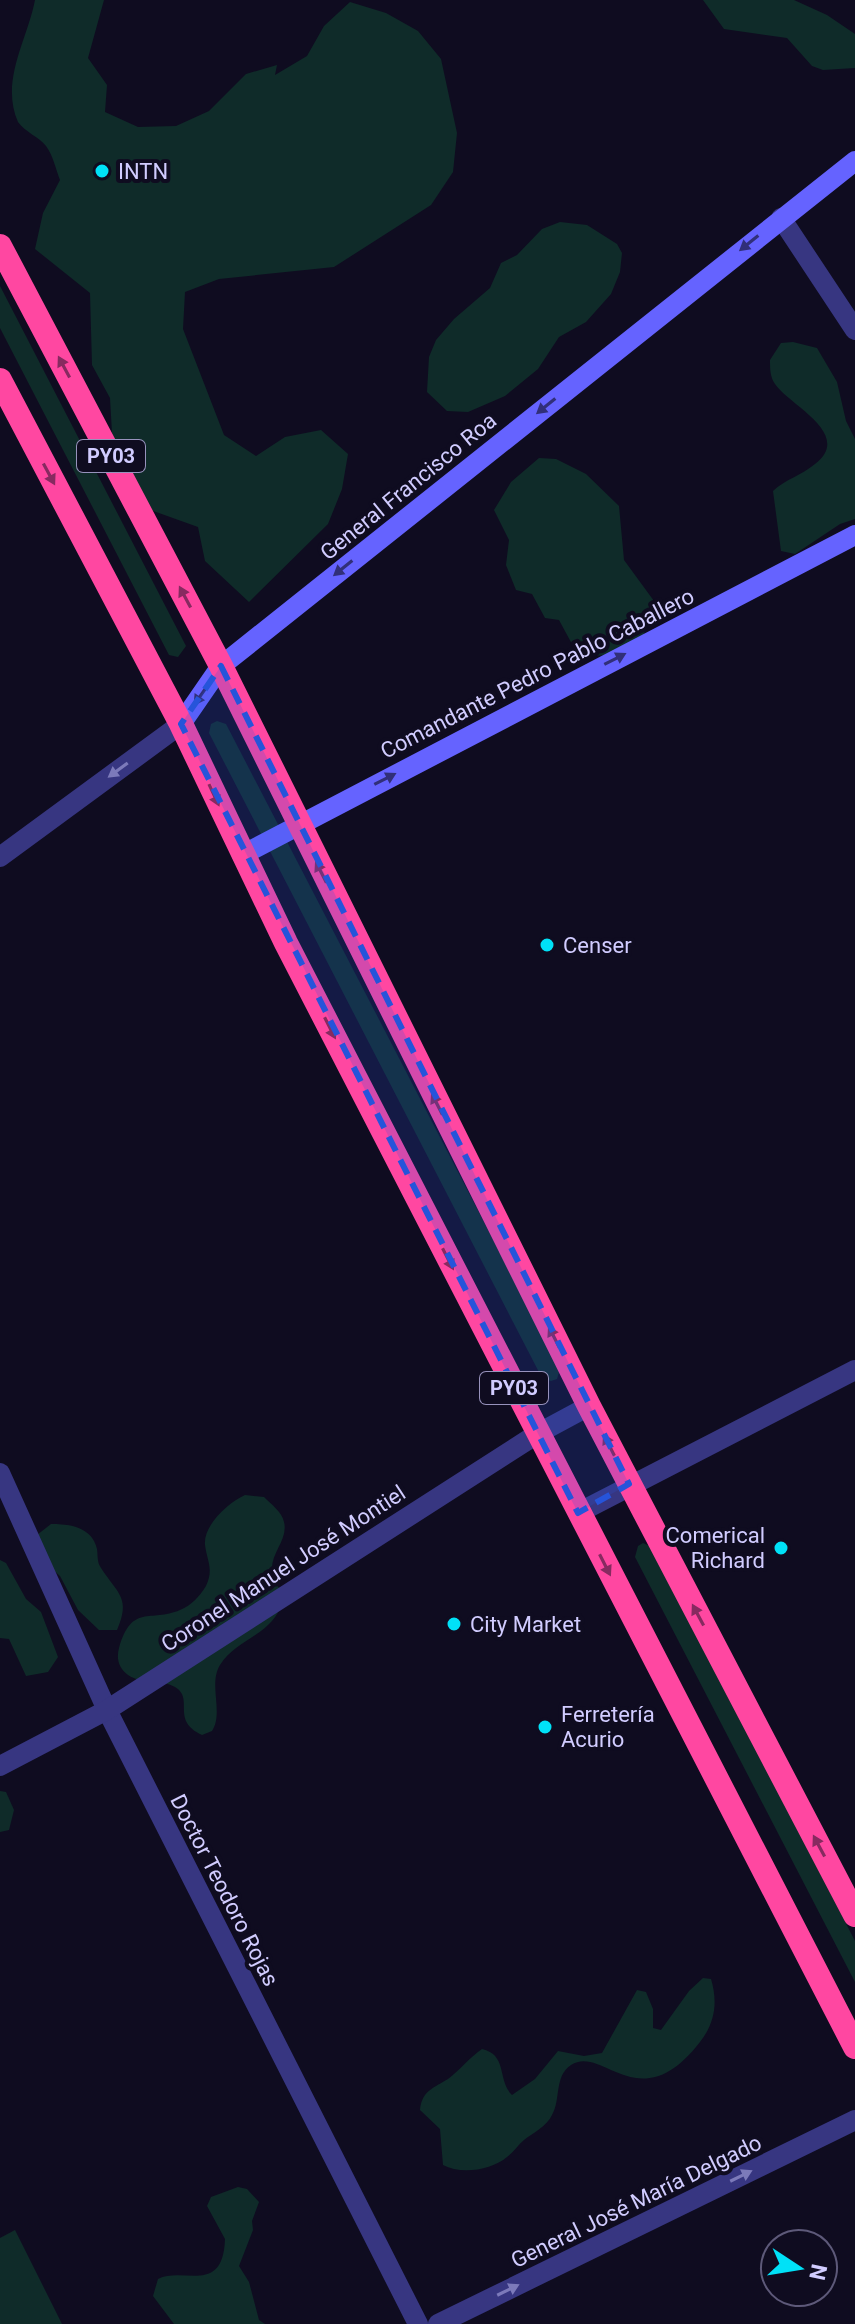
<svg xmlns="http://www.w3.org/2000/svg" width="855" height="2324" viewBox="0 0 855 2324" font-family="Roboto,sans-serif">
<rect width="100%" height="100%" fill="#0f0c20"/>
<!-- green -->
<g fill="#0f2b29">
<path d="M35,0h69l-16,58 19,27 -2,27 33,15 38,-1 33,-15 37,-37 31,-9 -2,10 32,-19 17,-30 26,-24 36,11 32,18 23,28 16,74 -4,39 -22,33 -97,62 -115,12 -34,13 -2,37 41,106 32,21 29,-19 36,-7 27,24 -6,35 -14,35 -79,78 -44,-41 -7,-34 -67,-24 -19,-70 -2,-35 -18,-33 -2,-72 -55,-44 8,-36 17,-33c-4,-10 -7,-25 -14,-34 -7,-9 -21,-14 -28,-24 -18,-41 9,-81 17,-122z"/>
<path d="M703,0h91l33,15 28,19v34l-32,2 -11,-4 -25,-28 -63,-9z"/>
<path d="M560,222l27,3 30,19 5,9 -2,19 -9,22 -25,28 -27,15 -21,32 -33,27 -37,16 -21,-1 -20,-19 2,-35 7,-17 18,-21 36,-31 11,-25 16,-8 25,-26z"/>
<path d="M0,286l186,360 -8,11 -9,-2 -169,-327z"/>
<path d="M793,342l24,6 20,34 9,39 9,18v80l-15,5 -45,30 -14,-3 -8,-60c13,-12 29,-16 42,-27 39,-30 -26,-59 -40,-80 -5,-7 -5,-16 -5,-24l11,-17z"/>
<path d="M539,458l17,1 30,15 33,32 5,54 30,41 -11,36 -36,18 -28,2 -20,-37 -14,-2 -13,-24 -16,-4 -10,-25 3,-25 -15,-30 17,-28z"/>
<path d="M217,721l9,3 334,645 -3,10 -6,2 -9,-3 -333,-645 2,-9z"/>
<path d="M245,1495l19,2c7,7 18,15 20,25 6,24 -29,39 -1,71 -2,41 -45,43 -63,72 -12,20 4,47 -8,66l-10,4c-32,-15 -7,-36 -27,-48 -14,-8 -32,-2 -47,-12 -9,-7 -12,-16 -9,-27 13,-45 31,-25 61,-38 12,-5 19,-13 26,-24 8,-17 1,-25 -1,-41 -2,-20 24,-43 40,-50z"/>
<path d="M51,1524c19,0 41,3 46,25 1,8 0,13 4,19 17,26 30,30 16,62h-18l-21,-20 -18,-34 -27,-24 4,-17z"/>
<path d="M643,1543l9,4 203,394v41l-220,-425 3,-11z"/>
<path d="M0,1560l6,3 20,36 15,13 17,45 -10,15 -22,4 -17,-37 -9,-1z"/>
<path d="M0,1791l6,1 8,18 -5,20 -9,2z"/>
<path d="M703,1978l8,1c7,23 4,44 -11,63 -61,79 -97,2 -129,23 -17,11 -10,35 -19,50 -5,11 -19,18 -28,25 -6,5 -10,12 -17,17 -15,13 -46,18 -64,8l-3,-36 -20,-19c2,-20 14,-22 28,-31 12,-9 21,-21 34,-30 26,6 15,31 30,46l23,-16 23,-28 26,5 18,-3 35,-63 9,2 7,17v19l8,2 28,-39z"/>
<path d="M238,2187l9,2 12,13 -7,19 1,9 -14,36 10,16 10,38 6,4h-91l-21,-28 5,-17c25,-13 65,17 67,-40l-18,-33 4,-9z"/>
<path d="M15,2230l47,94h-62v-86z"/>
</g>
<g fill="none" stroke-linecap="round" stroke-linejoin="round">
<!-- street -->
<g stroke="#373681" stroke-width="20">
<path d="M781,218l74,112"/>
<path d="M0,857l181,-133"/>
<path d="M0,1473l107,237 311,614"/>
<path d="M578,1513l277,-143"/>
<path d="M0,1766l107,-56 430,-276 52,-28"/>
<path d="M438,2324l417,-204"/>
</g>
<!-- secondary -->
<g stroke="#6563ff" stroke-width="20">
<path d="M181,724l40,-58 634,-505"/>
<path d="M242,855l613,-320"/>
</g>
<!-- highway -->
<g stroke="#ff47a1" stroke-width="24">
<path d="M0,246l221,420 368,740 266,509"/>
<path d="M0,380l181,344 105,219 569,1104"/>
</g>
</g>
<!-- one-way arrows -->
<defs><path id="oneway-solid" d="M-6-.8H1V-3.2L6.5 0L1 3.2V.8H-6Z" transform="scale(2)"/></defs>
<g fill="#312f79">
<use href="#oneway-solid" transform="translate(749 243) rotate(141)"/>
<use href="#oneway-solid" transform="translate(546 406) rotate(141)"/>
<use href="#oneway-solid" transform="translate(343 568) rotate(141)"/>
<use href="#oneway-solid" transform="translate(615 659) rotate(-27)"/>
<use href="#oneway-solid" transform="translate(201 695) rotate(125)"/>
<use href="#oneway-solid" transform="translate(385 779) rotate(-27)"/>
</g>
<g fill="#872a60">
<use href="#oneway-solid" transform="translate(64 367) rotate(-118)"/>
<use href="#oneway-solid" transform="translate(49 474) rotate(62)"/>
<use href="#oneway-solid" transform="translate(185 597) rotate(-118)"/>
<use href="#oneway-solid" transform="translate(214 795) rotate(65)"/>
<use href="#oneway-solid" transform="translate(321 872) rotate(-117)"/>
<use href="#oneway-solid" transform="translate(330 1028) rotate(63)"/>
<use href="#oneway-solid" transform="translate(437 1104) rotate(-117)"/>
<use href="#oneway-solid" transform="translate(448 1259) rotate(63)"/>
<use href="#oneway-solid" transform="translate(554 1337) rotate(-117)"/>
<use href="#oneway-solid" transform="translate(609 1445) rotate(-117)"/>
<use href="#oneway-solid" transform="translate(605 1565) rotate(63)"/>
<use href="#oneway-solid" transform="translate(698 1615) rotate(-118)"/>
<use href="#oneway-solid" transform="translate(819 1846) rotate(-118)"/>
</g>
<g fill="#7c7aba">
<use href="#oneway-solid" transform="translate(118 770) rotate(144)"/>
<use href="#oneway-solid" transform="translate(741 2176) rotate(-26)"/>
<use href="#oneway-solid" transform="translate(508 2290) rotate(-26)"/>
</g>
<!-- marked area -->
<path fill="#2654da" fill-opacity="0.2" stroke="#2654da" stroke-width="6" stroke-dasharray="16 10" stroke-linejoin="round" d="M221,666l408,818 -51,29 -397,-789z"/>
<!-- markers -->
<g fill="#00e1f7" stroke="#0f0c20" stroke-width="3">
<circle cx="102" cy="171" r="8"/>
<circle cx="547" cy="945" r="8"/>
<circle cx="781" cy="1548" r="8"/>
<circle cx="454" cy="1624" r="8"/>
<circle cx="545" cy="1727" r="8"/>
</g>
<g text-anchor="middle" stroke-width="8" stroke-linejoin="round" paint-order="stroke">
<!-- shield labels -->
<g fill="#0f0c20" stroke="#9792bc" stroke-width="2">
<rect x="77" y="440" width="68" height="32" rx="6"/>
<rect x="480" y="1372" width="68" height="32" rx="6"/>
</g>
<g font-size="20" font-weight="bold" fill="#d1ccff">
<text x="111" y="463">PY03</text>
<text x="514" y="1395">PY03</text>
</g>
<!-- poi labels -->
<g font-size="22" fill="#d1ccff" stroke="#0f0c20" text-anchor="start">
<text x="118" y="179">INTN</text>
<text x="563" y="953">Censer</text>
<text x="765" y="1543" text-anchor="end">Comerical<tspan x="765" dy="25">Richard</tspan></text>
<text x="470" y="1632">City Market</text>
<text x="561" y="1722">Ferretería<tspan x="561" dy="25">Acurio</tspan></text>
</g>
<!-- street labels -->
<g font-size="22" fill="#d1ccff" stroke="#0f0c20">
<text transform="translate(408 486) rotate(-39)" y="8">General Francisco Roa</text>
<text transform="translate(537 673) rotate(-27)" y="8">Comandante Pedro Pablo Caballero</text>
<text transform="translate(283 1568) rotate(-33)" y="8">Coronel Manuel José Montiel</text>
<text transform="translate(225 1890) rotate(63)" y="8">Doctor Teodoro Rojas</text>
<text transform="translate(636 2201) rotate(-26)" y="8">General José María Delgado</text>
</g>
</g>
<!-- north arrow -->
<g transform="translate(799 2268) rotate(102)"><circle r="38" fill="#0f0c20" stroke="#5d5979" stroke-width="2"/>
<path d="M0-6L14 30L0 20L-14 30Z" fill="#00e1f7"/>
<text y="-12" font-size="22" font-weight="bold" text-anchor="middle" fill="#d1ccff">N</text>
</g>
</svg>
